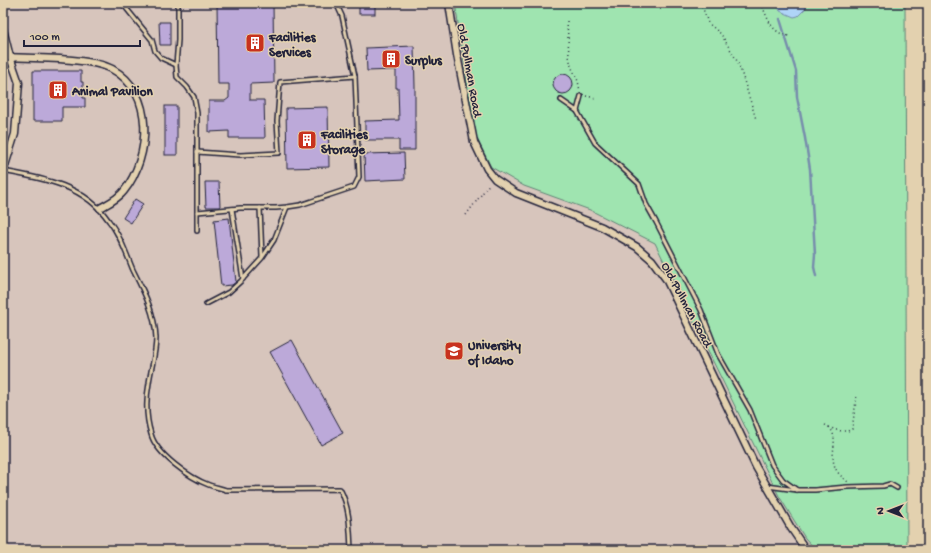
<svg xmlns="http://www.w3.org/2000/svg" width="931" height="553" viewBox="0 0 931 553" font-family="'Gochi Hand',sans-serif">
<rect width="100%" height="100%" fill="#e3d1af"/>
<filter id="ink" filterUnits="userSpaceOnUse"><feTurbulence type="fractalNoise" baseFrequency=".025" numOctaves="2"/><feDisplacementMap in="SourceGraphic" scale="8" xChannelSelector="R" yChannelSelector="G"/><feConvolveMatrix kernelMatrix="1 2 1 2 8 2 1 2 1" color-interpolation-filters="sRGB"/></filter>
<g filter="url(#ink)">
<!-- built -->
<path fill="#d7c5bc" d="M3,3h902l2,547h-904z"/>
<!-- green -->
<path fill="#9fe4b0" stroke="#608376" d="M455,3h450l2,547h-91l-11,-12 -26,-42 -124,-253 -65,-33 -66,-24 -33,-19 -16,-32z"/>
<!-- water -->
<path fill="#afd4f8" stroke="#778dac" d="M777,3h29v5l-8,8 -4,1 -14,-6z"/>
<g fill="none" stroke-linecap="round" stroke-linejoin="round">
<!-- stream -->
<path stroke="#778dac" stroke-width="2.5" d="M780,19l16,52 1,26 8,41 5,31 5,85 -1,13 2,9"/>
</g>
<!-- building -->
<g fill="#bca9d9" stroke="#22223b">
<path d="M217,3h56l1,80 -24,1v16h14l1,38h-36v-7l-20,1v-31h16l4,-3v-14h-11z"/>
<rect x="359" y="3" width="16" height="11"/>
<path d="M159,22h11v23h-10z"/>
<path d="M414,46l1,41v63h-16v-10h-34v-19l34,-1 -1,-32h-2v-18l-29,1 -1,-23z"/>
<path d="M33,71h48v11h2v16h2v9h-23v14h-29z"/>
<circle cx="563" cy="84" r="10"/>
<rect x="165" y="106" width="12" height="49"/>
<path d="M328,107l1,60 -42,1 -1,-60z"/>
<path d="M404,153l1,26 -40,2 -1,-27z"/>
<path d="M205,182h14l1,25h-14z"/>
<path d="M135,199l8,5 -12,19 -8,-5z"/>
<path d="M229,218l7,64 -4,3 -11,1 -7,-66z"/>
<path d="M292,340l51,93 -22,12 -51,-93z"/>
</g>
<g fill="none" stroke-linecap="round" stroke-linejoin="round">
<defs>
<g id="lane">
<path d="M122,3l30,37 3,11 6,7 15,7"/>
<path d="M178,3v37l-2,25 1,12 10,10 7,10 3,16v118"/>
<path d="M561,100l16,11 18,32 44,41 7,20 10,18 45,88 17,44 32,56 22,55 11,15 14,10"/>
<path d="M577,111l4,-15"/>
<path d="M197,152l43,3 39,-2 -2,-32 3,-39 75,-6 -13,-60 -6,-13"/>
<path d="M3,171c39,7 82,14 106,50 11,14 17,32 24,49 11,22 22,43 23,68 0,15 -5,30 -7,45 -3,16 -3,35 2,51 5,20 39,44 58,51 5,2 12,3 17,5l114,-1c10,19 10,40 11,61"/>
<path d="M260,208l2,49"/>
<path d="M232,209l11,70"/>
<path d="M197,212l43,-4h36l11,-1 13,-2 54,-18 5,-10 -4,-101"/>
<path d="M206,304l23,-12 12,-11 21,-23 12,-18 13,-33"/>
<path d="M767,486l30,4h18l32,-3 36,-1 7,-2 7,4"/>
</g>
<g id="street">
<path d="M449,3l8,52 17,87 13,27 8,10 21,14 86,34 35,20 15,13 14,19 90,188 35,61 15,22"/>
<path d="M3,29l7,28 9,26 -4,51 -12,38"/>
<path d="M3,57c27,1 87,0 109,12 43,23 39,88 12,122 -6,8 -15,12 -24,17"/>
</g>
</defs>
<!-- lane casing -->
<use href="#lane" stroke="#22223b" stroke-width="6"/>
<!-- street casing -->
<use href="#street" stroke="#22223b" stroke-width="9"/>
<!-- path -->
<g stroke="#22223b" stroke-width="1.5" stroke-dasharray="1 3" stroke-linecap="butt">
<path d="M701,3l7,20 13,11 15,25 4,9 16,51"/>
<path d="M761,3c7,16 10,30 28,33"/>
<path d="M567,21l2,35 2,10 7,15 2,10"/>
<path d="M586,96l10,2"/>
<path d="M466,215l24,-32"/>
<path d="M825,425c8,4 19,9 27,4l5,-35"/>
<path d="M829,427c11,12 0,26 6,40 2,6 8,11 13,15"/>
</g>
<!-- lane -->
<use href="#lane" stroke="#e3d1af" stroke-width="3"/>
<!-- street -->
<use href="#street" stroke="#e3d1af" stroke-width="6"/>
</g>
</g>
<!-- icons -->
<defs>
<symbol id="building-square" viewBox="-11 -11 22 22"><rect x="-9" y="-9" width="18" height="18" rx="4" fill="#c8321e" stroke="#e3d1af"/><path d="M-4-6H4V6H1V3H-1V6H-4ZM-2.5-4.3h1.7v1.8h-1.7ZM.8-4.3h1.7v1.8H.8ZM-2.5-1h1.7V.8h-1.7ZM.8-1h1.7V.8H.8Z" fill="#fff"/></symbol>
<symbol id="university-square" viewBox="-11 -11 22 22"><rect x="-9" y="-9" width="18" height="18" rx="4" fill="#c8321e" stroke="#e3d1af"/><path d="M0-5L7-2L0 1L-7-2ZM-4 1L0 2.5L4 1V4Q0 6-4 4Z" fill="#fff"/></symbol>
</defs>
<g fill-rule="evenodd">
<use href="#building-square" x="244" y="32" width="22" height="22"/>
<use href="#building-square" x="380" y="48" width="22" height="22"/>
<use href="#building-square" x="47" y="79" width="22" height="22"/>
<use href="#building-square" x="296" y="129" width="22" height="22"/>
<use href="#university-square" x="443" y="340" width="22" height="22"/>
</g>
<g text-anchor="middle" stroke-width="3" stroke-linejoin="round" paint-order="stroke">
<!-- poi labels -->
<g font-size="13" font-weight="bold" fill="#22223b" stroke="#e3d1af" text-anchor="start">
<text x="269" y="41">Facilities<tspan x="269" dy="15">Services</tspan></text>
<text x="405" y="64">Surplus</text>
<text x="72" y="95">Animal Pavilion</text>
<text x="321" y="138">Facilities<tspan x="321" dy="15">Storage</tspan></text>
<text x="468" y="349">University<tspan x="468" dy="15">of Idaho</tspan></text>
</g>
<!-- street labels -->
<g font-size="13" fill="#22223b" stroke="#e3d1af">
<text transform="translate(471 70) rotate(80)" y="5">Old Pullman Road</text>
<text transform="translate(688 304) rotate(62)" y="5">Old Pullman Road</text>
</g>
</g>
<!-- margin -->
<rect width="931" height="553" fill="none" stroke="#e3d1af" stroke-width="16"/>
<rect x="8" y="8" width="915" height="537" fill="none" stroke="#22223b" stroke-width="1.5" filter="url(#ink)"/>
<!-- north arrow -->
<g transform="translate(889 511) rotate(270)" stroke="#e3d1af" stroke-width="3" paint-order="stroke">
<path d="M0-3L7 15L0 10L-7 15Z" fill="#22223b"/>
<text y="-6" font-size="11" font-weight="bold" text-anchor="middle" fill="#22223b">N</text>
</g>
<!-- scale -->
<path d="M24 40v6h116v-6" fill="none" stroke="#22223b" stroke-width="2"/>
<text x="30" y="40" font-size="12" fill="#22223b" stroke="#e3d1af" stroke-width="3" paint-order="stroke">100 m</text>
</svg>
